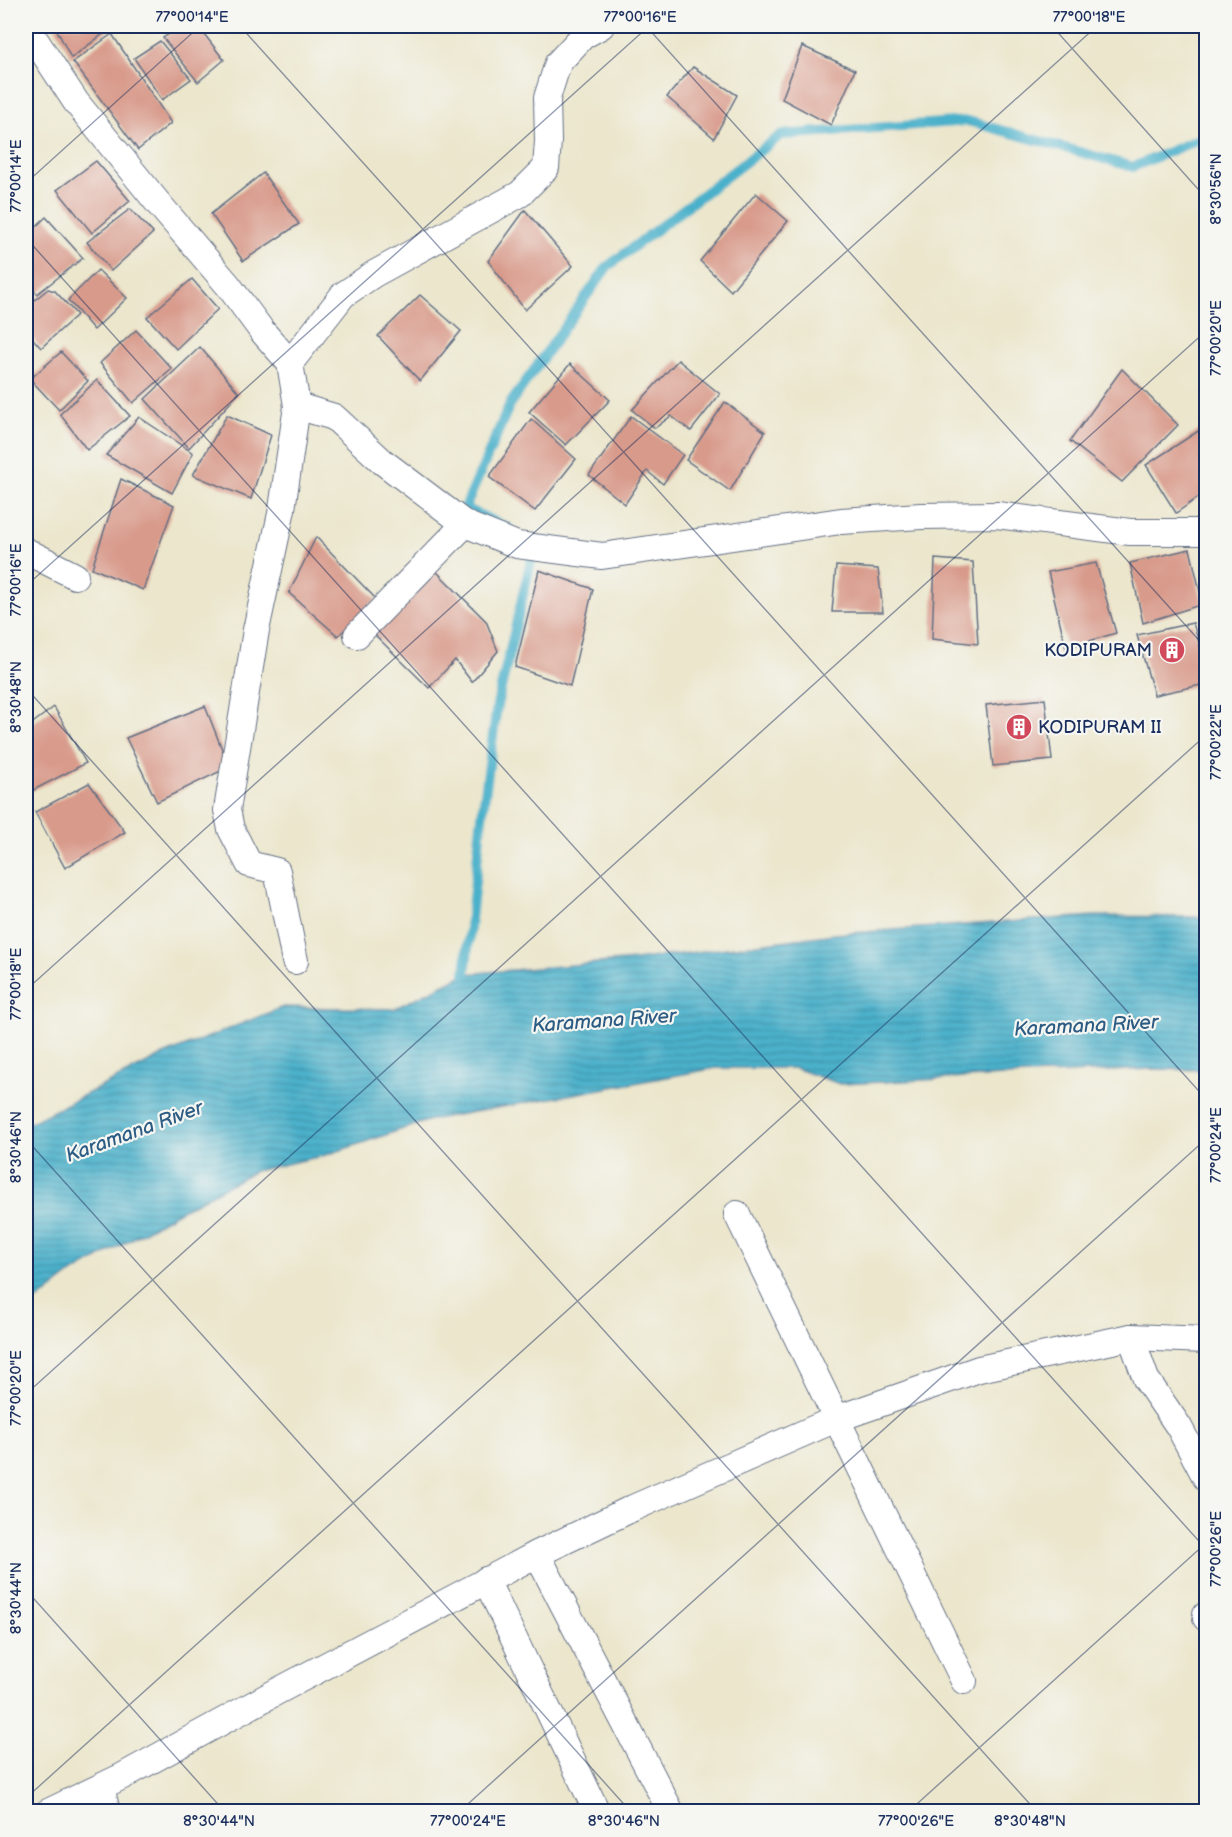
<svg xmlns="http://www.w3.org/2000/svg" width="1232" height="1837" viewBox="0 0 1232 1837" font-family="'Balsamiq Sans',sans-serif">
<defs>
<pattern id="water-rules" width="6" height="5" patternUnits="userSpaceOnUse" patternTransform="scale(1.5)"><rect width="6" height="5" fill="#4cb1cb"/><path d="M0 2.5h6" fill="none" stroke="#3e90a8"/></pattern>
</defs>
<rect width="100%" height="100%" fill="#f6f6f2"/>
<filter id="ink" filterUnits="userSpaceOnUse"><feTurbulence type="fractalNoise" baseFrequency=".0167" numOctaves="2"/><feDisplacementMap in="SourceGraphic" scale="12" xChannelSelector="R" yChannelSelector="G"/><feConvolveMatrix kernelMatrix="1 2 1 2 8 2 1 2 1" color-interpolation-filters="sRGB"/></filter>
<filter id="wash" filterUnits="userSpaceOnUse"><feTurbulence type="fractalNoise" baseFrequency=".008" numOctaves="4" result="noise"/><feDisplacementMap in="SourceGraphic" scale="24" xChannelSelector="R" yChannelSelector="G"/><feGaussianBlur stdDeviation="1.35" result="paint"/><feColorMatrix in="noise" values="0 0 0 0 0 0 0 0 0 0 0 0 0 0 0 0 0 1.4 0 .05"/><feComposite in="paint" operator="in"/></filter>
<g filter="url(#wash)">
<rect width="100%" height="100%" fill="#ebe6cc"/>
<!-- water -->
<path fill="url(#water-rules)" stroke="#347094" stroke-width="1.5" d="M1094,916l112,1v153l-55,-1 -311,15 -46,-16h-78l-286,52 -104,35 -71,16 -77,41 -105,61 -47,36v-184l135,-69 122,-49 111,2 71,-35 170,-14 200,-26z"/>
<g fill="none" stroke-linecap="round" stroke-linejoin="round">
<!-- stream -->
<g stroke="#4cb1cb" stroke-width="10">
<path d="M508,528l-43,-20 45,-104 97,-137 174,-132 187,-14 165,46 73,-31"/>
<path d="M465,974l16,-149 16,-120 35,-148"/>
</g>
</g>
<g id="blocks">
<!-- building -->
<g fill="#d89a8a">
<path d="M55,26h55l1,2 -40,30z"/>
<path d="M181,26h17l26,34 -26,22 -35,-44z"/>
<path d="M112,34l59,89 -33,27 -65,-88z"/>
<path d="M160,41l31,38 -29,21 -28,-42z"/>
<path d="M802,46l53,24 -24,55 -49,-26z"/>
<path d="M693,67l44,28 -23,43 -47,-41z"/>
<path d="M96,161l34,40 -38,32 -35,-43z"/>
<path d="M263,173l36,51 -56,37 -32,-47z"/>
<path d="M756,193l32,28 -57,70 -31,-30z"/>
<path d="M130,209l23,24 -42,38 -24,-29z"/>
<path d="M525,210l48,56 -48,44 -37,-49z"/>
<path d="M46,217l37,41 -46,36 -11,-15v-43z"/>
<path d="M98,270l29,28 -33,32 -26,-30z"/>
<path d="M192,279l26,30 -42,40 -29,-32z"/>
<path d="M48,289l7,2 22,24 -36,33 -15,-17v-24z"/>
<path d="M420,295l41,36 -41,50 -42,-45z"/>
<path d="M136,330l36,39 -39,34 -33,-40z"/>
<path d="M200,347l39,46 -50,55 -44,-49z"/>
<path d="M61,352l27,29 -29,29 -29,-31z"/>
<path d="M678,360l42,34 -29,37 -20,-15 -16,12 -23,-18z"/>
<path d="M570,364l40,36 -44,45 -37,-33z"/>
<path d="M1122,369l56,56 -56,57 -52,-41z"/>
<path d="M97,380l33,36 -43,34 -27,-36z"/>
<path d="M725,402l40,30 -35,59 -44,-31z"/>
<path d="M227,415l44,20 -20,64 -58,-24z"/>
<path d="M631,416l52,39 -20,29 -16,-13 -22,33 -36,-29z"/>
<path d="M139,417l54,36 -21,40 -66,-38z"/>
<path d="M531,419l45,40 -41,52 -46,-34z"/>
<path d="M1206,426v66l-30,21 -30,-48z"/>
<path d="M121,479l53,26 -31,85 -51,-22z"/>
<path d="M316,537l60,62 -38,37 -49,-43z"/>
<path d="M1190,549l13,55 -60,19 -13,-60z"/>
<path d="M935,559l38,3 5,82 -46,-5z"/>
<path d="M1096,563l20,70 -50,15 -18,-76z"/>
<path d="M836,566l42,3 5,43h-51z"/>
<path d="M435,570l51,51 12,30 -26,31 -17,-22 -26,28 -55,-54z"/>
<path d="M539,570l54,19 -23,97 -55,-19z"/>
<path d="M1193,623l13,43v18l-52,11 -17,-60z"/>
<path d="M1045,699l7,61 -59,6 -7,-61z"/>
<path d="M205,706l24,61 -72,35 -31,-64z"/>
<path d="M54,707l32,56 -60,31v-66z"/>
<path d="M89,783l36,49 -60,36 -30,-56z"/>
</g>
</g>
</g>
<g filter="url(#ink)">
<use href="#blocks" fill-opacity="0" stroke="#646f84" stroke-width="1.5"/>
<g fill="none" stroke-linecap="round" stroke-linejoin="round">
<defs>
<g id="street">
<path d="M26,26l50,76 82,101 70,82 34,46 28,32 7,43 37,11 49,45 82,62 52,21 85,11 239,-35 80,-5 76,-1 133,17h76"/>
<path d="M290,363l53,-68 31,-21 146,-80 26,-26 2,-27 -1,-43 11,-35 25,-27 18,-10"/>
<path d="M26,551l49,25"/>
<path d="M357,635l108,-111"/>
<path d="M295,961l-18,-90 -28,-7 -18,-35 -4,-19 29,-180 26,-121 15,-103"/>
<path d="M737,1214l227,467"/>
<path d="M1131,1337l15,42 33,48 27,51"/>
<path d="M537,1554l134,258"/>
<path d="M486,1580l111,232"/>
<path d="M1206,1615v3"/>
<path d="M101,1787l6,25"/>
<path d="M48,1812l75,-36 153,-84 261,-138 96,-46 203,-89 143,-50 152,-32 75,3"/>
</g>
</defs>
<!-- street casing -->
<use href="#street" stroke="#646f84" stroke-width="28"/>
<!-- street -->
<use href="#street" stroke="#fff" stroke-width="26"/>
</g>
</g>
<!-- ticks -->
<path fill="none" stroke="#1b2f5e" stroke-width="1.5" stroke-opacity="0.45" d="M240,26l966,1073M646,26l560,622M1052,26l154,172M26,183l174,-157M26,238l1180,1311M26,586l623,-560M26,688l1011,1124M26,990l1071,-964M26,1139l605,673M26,1394l1180,-1063M26,1590l199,222M26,1798l1180,-1063M459,1812l747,-673M908,1812l298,-269"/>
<!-- icons -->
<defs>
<symbol id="building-disc" viewBox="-11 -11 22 22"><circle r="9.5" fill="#d1495b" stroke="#f6f6f2"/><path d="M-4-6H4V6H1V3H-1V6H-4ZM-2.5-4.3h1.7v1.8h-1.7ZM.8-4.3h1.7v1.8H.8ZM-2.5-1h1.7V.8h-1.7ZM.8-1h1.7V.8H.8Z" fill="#fff"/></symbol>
</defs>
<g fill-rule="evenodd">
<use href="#building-disc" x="1157" y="635" width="30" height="30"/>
<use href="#building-disc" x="1004" y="712" width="30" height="30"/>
</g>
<g text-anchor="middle" stroke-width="4.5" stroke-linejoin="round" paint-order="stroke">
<!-- poi labels -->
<g font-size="18" fill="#1b2f5e" stroke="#f6f6f2" text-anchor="end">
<text x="1152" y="656">KODIPURAM</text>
<text x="1038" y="733" text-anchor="start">KODIPURAM II</text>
</g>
<!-- water labels -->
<g font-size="20" font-style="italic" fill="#2c5c84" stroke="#f6f6f2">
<text transform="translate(604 1020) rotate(-4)" y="7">Karamana River</text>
<text transform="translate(1086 1025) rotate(-3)" y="7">Karamana River</text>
<text transform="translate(134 1131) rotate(-20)" y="7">Karamana River</text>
</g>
</g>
<!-- margin -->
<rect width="1232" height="1837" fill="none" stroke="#f6f6f2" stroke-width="66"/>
<rect x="33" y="33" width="1166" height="1771" fill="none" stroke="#1b2f5e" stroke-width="2"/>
<g font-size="15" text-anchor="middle" fill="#1b2f5e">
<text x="192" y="22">77°00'14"E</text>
<text x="640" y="22">77°00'16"E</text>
<text x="1089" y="22">77°00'18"E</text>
<text transform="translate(16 176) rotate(-90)" y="5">77°00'14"E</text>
<text transform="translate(1216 189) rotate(-90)" y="5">8°30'56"N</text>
<text transform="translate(1216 338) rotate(-90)" y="5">77°00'20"E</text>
<text transform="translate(16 580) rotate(-90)" y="5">77°00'16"E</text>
<text transform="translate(16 697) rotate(-90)" y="5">8°30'48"N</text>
<text transform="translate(1216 742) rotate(-90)" y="5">77°00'22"E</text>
<text transform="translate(16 984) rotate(-90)" y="5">77°00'18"E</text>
<text transform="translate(1216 1145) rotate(-90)" y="5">77°00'24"E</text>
<text transform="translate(16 1147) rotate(-90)" y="5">8°30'46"N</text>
<text transform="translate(16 1388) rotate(-90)" y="5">77°00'20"E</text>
<text transform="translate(1216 1549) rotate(-90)" y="5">77°00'26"E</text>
<text transform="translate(16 1598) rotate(-90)" y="5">8°30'44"N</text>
<text x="219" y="1826">8°30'44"N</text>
<text x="468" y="1826">77°00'24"E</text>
<text x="624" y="1826">8°30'46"N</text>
<text x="916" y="1826">77°00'26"E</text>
<text x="1030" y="1826">8°30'48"N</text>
</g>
</svg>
